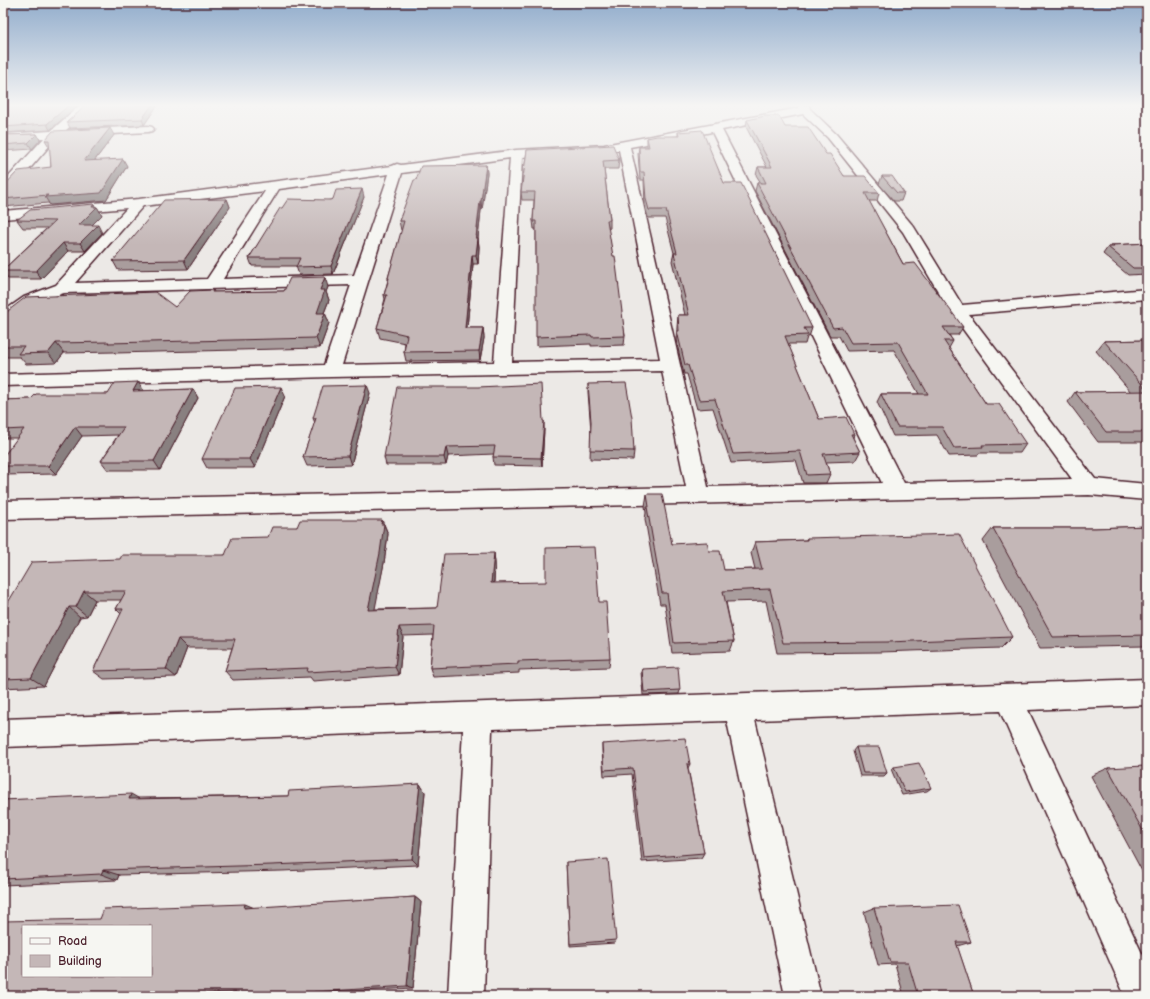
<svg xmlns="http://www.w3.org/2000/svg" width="1150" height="999" viewBox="0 0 1150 999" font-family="'Balsamiq Sans',sans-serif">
<rect width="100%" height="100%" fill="#ece9e6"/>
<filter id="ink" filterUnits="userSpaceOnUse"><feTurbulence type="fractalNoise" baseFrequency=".025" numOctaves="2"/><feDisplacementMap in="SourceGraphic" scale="8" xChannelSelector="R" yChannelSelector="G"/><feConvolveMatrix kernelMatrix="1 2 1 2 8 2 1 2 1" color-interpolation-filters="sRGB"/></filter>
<g filter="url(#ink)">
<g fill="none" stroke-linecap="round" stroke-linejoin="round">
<defs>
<g id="minor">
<path d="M80,105h11l-10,12 -15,13 82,-4 4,1 2,2 -2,2 -4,1 -91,5 -49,57 -5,1v-12l41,-45 -41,2v-6l48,-3z"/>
<path d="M799,105h10l1,4 26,25 78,93 48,78 185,-16v10l-178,15 126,165 52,5v16l-58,-5 -1086,24v-18l683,-14 -24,-116 -331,6 -328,9v-12l321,-9 27,-80 -287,8c-12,4 -25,8 -35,15 -9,6 -16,16 -26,18l1,-15 20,-14 32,-12 71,-77 -124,11v-8l136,-12 253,-33 5,-2 4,1 115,-15 88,-5 195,-37zM803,114l25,24 75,94 46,78 123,169 -168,4 -182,-353zM712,132l170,351 -174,4 -78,-340zM619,150l41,209 -148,3 10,-205 82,-4zM510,158l-16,204 -152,3 60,-192zM389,174l-35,101 -131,4 56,-90zM265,191l-58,88 -132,4 68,-77z"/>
<path d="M1147,679v26l-119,5 119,254v32h-22l-125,-285 -245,9 66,276h-36l-58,-275 -235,8 -8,267h-36l15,-266 -460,17v-28z"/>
</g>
</defs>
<!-- minor casing -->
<use href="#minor" stroke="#4a1f2b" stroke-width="3"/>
<!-- minor -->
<use href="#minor" fill="#f6f6f2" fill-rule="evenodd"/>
</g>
<!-- wall -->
<g fill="#a99d9d" stroke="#4a1f2b">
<path d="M3,105h75l-28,25 -47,3z"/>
<path d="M157,106l-13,19 -74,3 -3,-6 12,-10z"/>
<path d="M747,120l38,7 41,27 18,22 35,17 -2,8h-8l34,63 60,63 -5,8h-9l4,6 -4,7 37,56 40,40 -6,9h-41l-1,2 -29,1 -12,-21 -44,1 -16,-34 4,-8h38l-25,-44 -47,1 -8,-15h-9l-75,-145 2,-8h4l-5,-8 2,-8h9l-21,-40z"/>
<path d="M678,132l46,51 88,145 -3,9h-2l-2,7h-17l31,75 35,15 -1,4 7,14 -5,9 -29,1 4,12 -4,9h-23l-7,-23 -65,3 -18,-55 -16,1 -10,-35h-3l-8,-34 2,-25h7l-13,-54 2,-8 -9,-35h-17l-3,-11 -1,-27h-4l-2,-26 1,-7h8v-9l31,-2z"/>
<path d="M37,134l3,6 -8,9 -29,2v-16z"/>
<path d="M114,135l-19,25 32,6 -21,34 -56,5 -2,-2 -45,4v-20l48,-20 -1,-19 -5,-8z"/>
<path d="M527,150l92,10 -1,9h-14l6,51v8l-2,1 17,107 -1,9 -33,1v-2l-54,2 -1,-117h-2l-1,-8 1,-21h-12l-1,-8z"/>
<path d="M486,165l1,8 -5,37h-1l-3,28 1,9 -1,17h-5l-6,64h16l1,10 -4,22 -74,1 -2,-9 1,-9 -25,-5 -3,-10 8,-29 -1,-4 4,-15v-2l14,-48h-1l-2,-9 17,-41z"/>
<path d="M882,176l22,17 -3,8h-7l-15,-17z"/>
<path d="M364,197l-31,77 -34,1 -3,-9h-44l-3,-8 33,-50 48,-8z"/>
<path d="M227,199l3,8 -42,62 -70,1 -5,-9z"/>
<path d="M95,207h2l5,8 -10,10 10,8 -17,18h-17l-27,28h-33l-5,-7v-2l44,-42h-24l-6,-8z"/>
<path d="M1147,243v31l-19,1 -25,-21 5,-7h3l1,-2z"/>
<path d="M328,287l-2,5 3,8 -5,13h1l4,10 -9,25 -205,5 -1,-1 -50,1 -8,10 -30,1 -6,-7h-17v-40l172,-10 38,-17 1,2 70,-1z"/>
<path d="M1147,340v102h-49l-30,-40 7,-10h56l-35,-41 8,-10z"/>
<path d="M138,382l6,9 49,-2 5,9 -38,72h-52l-7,-9 17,-26 -36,1 -26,38 -52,1 -1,-1v-17l15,-19h-15v-38l28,-1 77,-5z"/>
<path d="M588,384l46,67 -1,9 -43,-1 1,-28 -3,-39z"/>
<path d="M370,393l-19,72 -44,1 -4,-9 12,-34 -2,-5z"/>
<path d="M285,396l-30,72h-48l-5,-9z"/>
<path d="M543,421l1,8 -2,37 -48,-1 -1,-8 1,-3 -46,2 -2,9h-60l-2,-8z"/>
<path d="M647,494l25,50 37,7 15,19 31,-1 -4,-16 4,-11 51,-2 1,-2 205,99 -11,11 -121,4 -103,1 -11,-52 -40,1 8,39 -4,10 -58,2 -7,-49h-5l-15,-85 1,-6 -1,-7z"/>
<path d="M384,524l4,10 -4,29 -10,46 63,-1 57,-55 1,10 -1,20 105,19 11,56 -1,9 -90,3v3l-86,4 -3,-9 3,-33 -30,1 -4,39 -86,6 -3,-4 -77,3 -8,-9 7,-23h-45l-11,29 -72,2 -11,-8 28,-57 -5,-5 5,-9h-26l-8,16 -7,1 -36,69 -41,2v-77l222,-56 43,-18 29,-10z"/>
<path d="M1147,526v118l-3,2 -104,2 -57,-107 10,-13h102z"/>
<path d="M642,669l38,21 -1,4 -36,1 -2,-23z"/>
<path d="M602,744l88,20 -2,4 16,85 -3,5 -59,4 -10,-88 -28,2 -2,-25z"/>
<path d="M856,747l31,26 -3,3h-24l-7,-25z"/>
<path d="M894,767l37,21 -4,3 -25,4 -11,-26z"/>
<path d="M1108,768l39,3v102h-4l-52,-97z"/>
<path d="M420,784l5,8 -7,73 -136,6 -163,4 -2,5 -114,5v-85l136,-2 149,-2z"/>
<path d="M566,862l50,78 -1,3 -45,3z"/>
<path d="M415,897l6,5 -8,86 -89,5 -88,1 -61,2h-172l97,-77z"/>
<path d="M874,908l97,34 -14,4 17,50h-70l-9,-32 -17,1 -14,-53z"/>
</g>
<!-- shaded-wall -->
<g fill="#898080" stroke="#4a1f2b">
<path d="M69,105h9l-28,25 -3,-6z"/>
<path d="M152,105h5v1l-13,19 -2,-6z"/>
<path d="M110,128l4,7 -26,34 -4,-8z"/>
<path d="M37,134l3,6 -8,9 -4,-6z"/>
<path d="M123,159l4,7 -21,34 -56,5 -5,-8z"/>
<path d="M486,165l1,8 -5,37 -1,-9z"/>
<path d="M362,189l2,8 -31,77 -2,-8z"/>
<path d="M227,199l3,8 -42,62 -4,-9z"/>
<path d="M480,201l1,9 -4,37 -1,-9z"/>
<path d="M94,204l2,4 1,-1 5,8 -18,18 -5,-8z"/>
<path d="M98,225l4,8 -17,18 -5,-8z"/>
<path d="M478,238l1,9 -1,17 -2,-9z"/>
<path d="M63,243l5,8 -27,28 -5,-8z"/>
<path d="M472,255l1,9 -7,74 -1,-10z"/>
<path d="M325,277l3,10 -2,5 3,8 -9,23 -3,-10 3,-23z"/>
<path d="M325,313l4,10 -9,25 -4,-10z"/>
<path d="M483,328l1,10 -4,22 -1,-9z"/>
<path d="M56,343l8,10 -8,10 -8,-10z"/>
<path d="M138,382l6,9h-11z"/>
<path d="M367,385l3,8 -19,72 -3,-9z"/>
<path d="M281,387l4,9 -30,72 -5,-9z"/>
<path d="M193,389l5,9 -38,72 -6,-9z"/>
<path d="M544,421v8l-2,37 -1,-8z"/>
<path d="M75,427l7,9 -26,38 -8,-8z"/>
<path d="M446,447l2,9 -2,9 -2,-8z"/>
<path d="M382,520l6,14 -4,29 -11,56 -5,-9z"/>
<path d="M494,553l1,10 -2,30 -2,-10z"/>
<path d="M84,591l11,9 -8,16 -11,-9z"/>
<path d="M69,607l11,10 -36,69 -13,-8z"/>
<path d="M399,627l4,9 -4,39 -4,-8z"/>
<path d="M178,639l9,9 -11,29 -10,-8z"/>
<path d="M420,784l5,8 -7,73 -6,-6z"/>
<path d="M131,794l14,8 -16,-3z"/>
<path d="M103,870l16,5 -2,5 -16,-6z"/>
<path d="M415,897l6,5 -8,86 -6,-2z"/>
<path d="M245,904l12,5 -13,-1z"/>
<path d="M314,992l10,1v3h-10z"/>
</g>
<!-- building -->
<g fill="#c4b7b7" stroke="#4a1f2b" fill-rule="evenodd">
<path d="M3,105h66l-22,19 -44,3z"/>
<path d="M85,105h67l-10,14 -75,3 12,-10z"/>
<path d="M765,116h14l6,11h23l18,27h4l14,22h21l14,17h-14l38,71 12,-1 48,64h-20l10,14h-9l42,63h13l27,40 -44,1 1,2 -29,1 -12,-21h-45l-16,-33h47l-30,-52 -47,1 -9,-16 -9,1 -76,-145h9l-8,-16h14l-25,-47z"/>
<path d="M110,128l-26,33 39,-2 -22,34 -56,4 3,-2 -45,4v-12l15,-16 33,-4 -2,-27h-4l8,-9z"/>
<path d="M702,130l22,53h17l71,145h-8l4,7 -23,1 34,83 27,-2 8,17h-3l9,18 -37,2 7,20 -23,1 -7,-24 -67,3 -18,-55 -16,1 -11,-35h-3l-8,-34h2l-1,-16h11l-15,-62h3l-11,-43h-17l-3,-11 -2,-27h-4l-1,-25h10l-2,-9 10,-2h22l-1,-4z"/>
<path d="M37,134l-9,9 -25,2v-10z"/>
<path d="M613,145l6,15 -16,1 7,59h-3l6,36h2l10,80 -33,1 -1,-2 -55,2v-116h-3l2,-29h-14l6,-42z"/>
<path d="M486,165l-5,36h-1l-4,37h2l-2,17h-4l-7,73h18l-4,23 -75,1 3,-17 -30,-7 10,-33h-3l5,-17h-1l16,-57h-5l15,-41h2l5,-14z"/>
<path d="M882,176h10l12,17h-7z"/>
<path d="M362,189l-31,77 -35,1 4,-9h-51l31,-50h2l6,-9 42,1 3,-1 3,-9z"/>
<path d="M227,199l-43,61 -71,1 51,-61z"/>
<path d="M94,204l-2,3h5l-18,18h19l-18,18h-17l-27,28h-33v-1l52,-49 -38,-1 13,-10z"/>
<path d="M1147,243v25h-14l-25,-21h6l-2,-2z"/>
<path d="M325,277l-5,13h5l-8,23h8l-9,25 -208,5 1,-1 -53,1 -8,10 -30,1 6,-8h-21v-29l6,-7 17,-13 129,-5 20,15 15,-16 23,-1 -1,2 72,-1 6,-13z"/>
<path d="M1147,340v50l-43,-49z"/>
<path d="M138,382l-5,9 60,-2 -39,72h-53l23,-34h-49l-27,39h-45v-9l21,-28 -21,1v-30l28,-1 5,-5h72l7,-11z"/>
<path d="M626,383l6,35 2,33 -44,-1 1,-28 -3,-38z"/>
<path d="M541,384l2,37h1l-3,37 -48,-1 2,-11 -49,1 -2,10h-60l13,-70h81z"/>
<path d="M367,385l-19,71 -45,1 13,-39h-3l10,-32z"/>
<path d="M281,387l-31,72h-48l33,-71z"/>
<path d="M1147,391v41h-41l-31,-40z"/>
<path d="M647,494h15l10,50 35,-2 2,9h11l4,19 38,-1 -7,-27 52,-2v-2l152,-4 53,103 -124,5 -105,1 -13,-54 -47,2 11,50 -60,2 -7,-50h-5l-15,-86h2z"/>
<path d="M300,520h82l-1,4h3l-4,29 -12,57 69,-2 7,-54 50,-1 -3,30 55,-1v-34l49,-1 4,55h7l4,56 -92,3v3l-88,4 4,-42 -35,1 -4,40 -88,5 1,-4 -83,3 10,-32h-57l-12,30 -73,2 30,-62h-7l10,-18h-42l-8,16h-7l-38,71 -28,1v-68l29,-49 88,-3 2,-4h103l7,-17 36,-1 4,-10h25z"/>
<path d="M1147,526v109l-94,2 -60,-109h102z"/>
<path d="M678,667l2,23 -36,2 -2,-23z"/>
<path d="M685,738l5,26h-3l17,89 -60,5 -11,-90 -29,2 -2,-26z"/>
<path d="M856,747h23l8,26h-24z"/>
<path d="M919,763l12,25 -26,4 -11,-25z"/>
<path d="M1144,766l3,5v67l-39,-70z"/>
<path d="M420,784l-8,75 -140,6 -169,5 -2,4 -98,5v-79l128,-6 -2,5 159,-3 1,-5z"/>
<path d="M608,859l8,81 -46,4 -4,-82z"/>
<path d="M415,897l-8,89 -93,6v4h-79l1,-4 -122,4h-111v-75l97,-2 4,-10 141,-5 -1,4zM23,926h128v50h-128z"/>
<path d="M958,905l13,37h-15l18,54h-56l-10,-34h-18l-16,-54z"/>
</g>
</g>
<!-- sky -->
<linearGradient id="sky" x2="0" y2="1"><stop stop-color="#92adcc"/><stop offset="0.43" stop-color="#f6f5f4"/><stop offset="1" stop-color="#f6f5f4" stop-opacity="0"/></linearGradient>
<rect width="1150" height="245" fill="url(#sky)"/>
<!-- margin -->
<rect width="1150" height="999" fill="none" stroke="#f6f6f2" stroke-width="16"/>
<rect x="8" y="8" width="1134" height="983" fill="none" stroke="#4a1f2b" stroke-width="1.5" filter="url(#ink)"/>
<!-- legend -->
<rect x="22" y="925" width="130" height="52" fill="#f6f6f2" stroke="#b1a0a2"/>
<rect x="30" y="938" width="20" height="6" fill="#f6f6f2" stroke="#b1a0a2"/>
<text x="58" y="945" font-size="12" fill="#4a1f2b">Road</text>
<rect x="30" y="955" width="20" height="12" fill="#c4b7b7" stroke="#b1a0a2"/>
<text x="58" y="965" font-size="12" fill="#4a1f2b">Building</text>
</svg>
